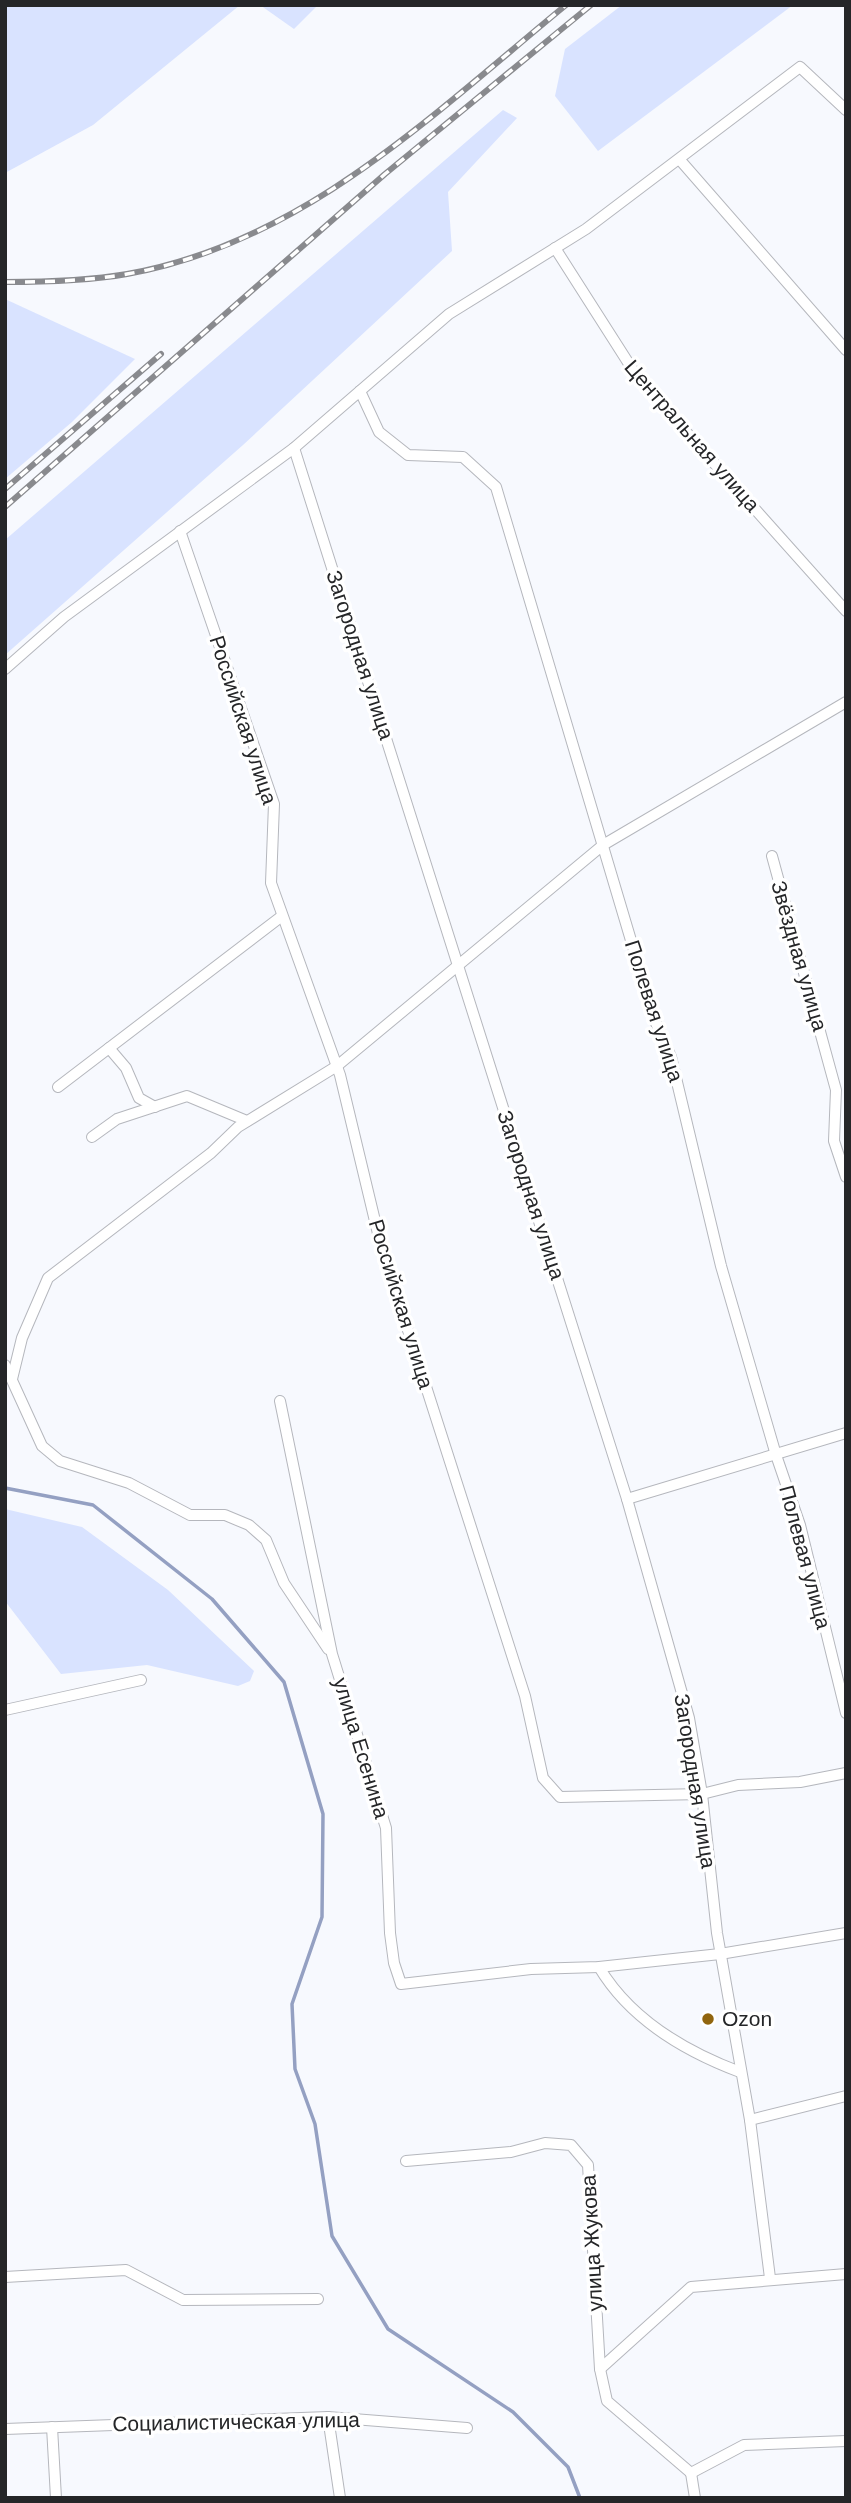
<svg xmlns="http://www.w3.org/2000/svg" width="851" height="2503" viewBox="0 0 851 2503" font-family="Arial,sans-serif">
<rect width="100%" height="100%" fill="#f7f9fe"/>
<!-- green -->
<g fill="#d9e3ff">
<path d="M5,5h235l-147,120 -88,48z"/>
<path d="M260,5h58l-24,24z"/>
<path d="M622,5h171l-195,146 -43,-55 10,-47z"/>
<path d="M503,110l14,8 -69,74 4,59 -209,194 -238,210v-115z"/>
<path d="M5,299l130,60 -63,63 -67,57z"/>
<path d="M5,1509l77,18 86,63 86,81 -4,10 -12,5 -91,-21 -86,9 -56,-73z"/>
</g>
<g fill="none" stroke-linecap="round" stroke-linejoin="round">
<!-- stream -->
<path stroke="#94a0c2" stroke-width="3.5" d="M5,1488l88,17 119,94 72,83 39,132 -1,103 -30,87 3,65 20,55 17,112 56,93 125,83 55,55 12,31"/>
<defs>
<g id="street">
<path d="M680,160l166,190"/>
<path d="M555,248l83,130 208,233"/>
<path d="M360,391l19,41 29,23 55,2 33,30 159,534 16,36 50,209 55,189 24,70 46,188"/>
<path d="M294,448l333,1051 62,219 13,76 15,139 33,187 20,158"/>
<path d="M180,531l94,273 -3,79 69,192 41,171 144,450 18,82 17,19 142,-3 36,-9 62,-3 46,-9"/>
<path d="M5,669l59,-52 230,-169 155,-134 137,-85 214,-162 46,43"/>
<path d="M772,856l64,234 -2,51 12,36"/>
<path d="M109,1048l17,20 13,30 16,9"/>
<path d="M58,1087l224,-171"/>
<path d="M92,1137l25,-18 70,-23 60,25"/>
<path d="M5,1365l37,81 18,15 69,22 61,32h35l24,10 17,15 18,43 44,66"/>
<path d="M12,1379l10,-41 26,-60 163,-125 27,-26 99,-61 266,-221 243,-143"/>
<path d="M280,1401l52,253 54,174 4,105 4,30 7,21 130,-15 68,-2 121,-13 126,-21"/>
<path d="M627,1499l219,-66"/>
<path d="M5,1710l136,-30"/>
<path d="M599,1967c31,52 85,84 141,105"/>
<path d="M750,2120l96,-24"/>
<path d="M406,2161l105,-9 34,-9 26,2 17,20 12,204 7,32 84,72"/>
<path d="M5,2277l121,-7 57,30 135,-1"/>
<path d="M600,2369l91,-82 155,-13"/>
<path d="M328,2417l12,81"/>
<path d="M52,2427l4,71"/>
<path d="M5,2429l323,-12 139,11"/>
<path d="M691,2473l53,-28 102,-4"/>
<path d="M691,2473l4,25"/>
</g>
</defs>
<!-- street casing -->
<use href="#street" stroke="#b5b7bd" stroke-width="12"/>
<!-- street -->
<use href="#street" stroke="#fff" stroke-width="10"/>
<defs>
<g id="rail">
<path d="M5,282c41,0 82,-1 122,-8 176,-31 306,-160 439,-269"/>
<path d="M5,489l156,-135"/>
<path d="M5,507l380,-333 206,-169"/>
</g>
</defs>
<!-- rail casing -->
<use href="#rail" stroke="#898a8e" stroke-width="6"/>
<!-- rail -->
<use href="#rail" stroke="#fff" stroke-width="3.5" stroke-dasharray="10" stroke-linecap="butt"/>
</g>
<!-- markers -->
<circle fill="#91650e" stroke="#fff" stroke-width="2.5" cx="708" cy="2019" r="7"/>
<g text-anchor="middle" stroke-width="7" stroke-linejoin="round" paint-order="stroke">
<!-- street labels -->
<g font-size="21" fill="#252628" stroke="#fff">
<text transform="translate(692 436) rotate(49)" y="7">Центральная улица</text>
<text transform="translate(360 655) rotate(72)" y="7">Загородная улица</text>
<text transform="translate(243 720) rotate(72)" y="7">Российская улица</text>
<text transform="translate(799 956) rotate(74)" y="7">Звёздная улица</text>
<text transform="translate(654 1011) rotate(72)" y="7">Полевая улица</text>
<text transform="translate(531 1195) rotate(72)" y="7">Загородная улица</text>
<text transform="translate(401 1304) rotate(73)" y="7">Российская улица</text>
<text transform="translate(805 1557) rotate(75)" y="7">Полевая улица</text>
<text transform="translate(361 1748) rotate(73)" y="7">улица Есенина</text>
<text transform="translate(695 1781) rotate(81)" y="7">Загородная улица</text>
<text transform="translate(592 2243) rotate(-93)" y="7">улица Жукова</text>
<text transform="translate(236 2422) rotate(-1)" y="7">Социалистическая улица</text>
</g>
<!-- poi labels -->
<g font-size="21" fill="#252628" stroke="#fff" text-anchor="start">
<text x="722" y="2026">Ozon</text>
</g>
</g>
<!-- border -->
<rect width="851" height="2503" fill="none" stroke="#252628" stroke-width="14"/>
</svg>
